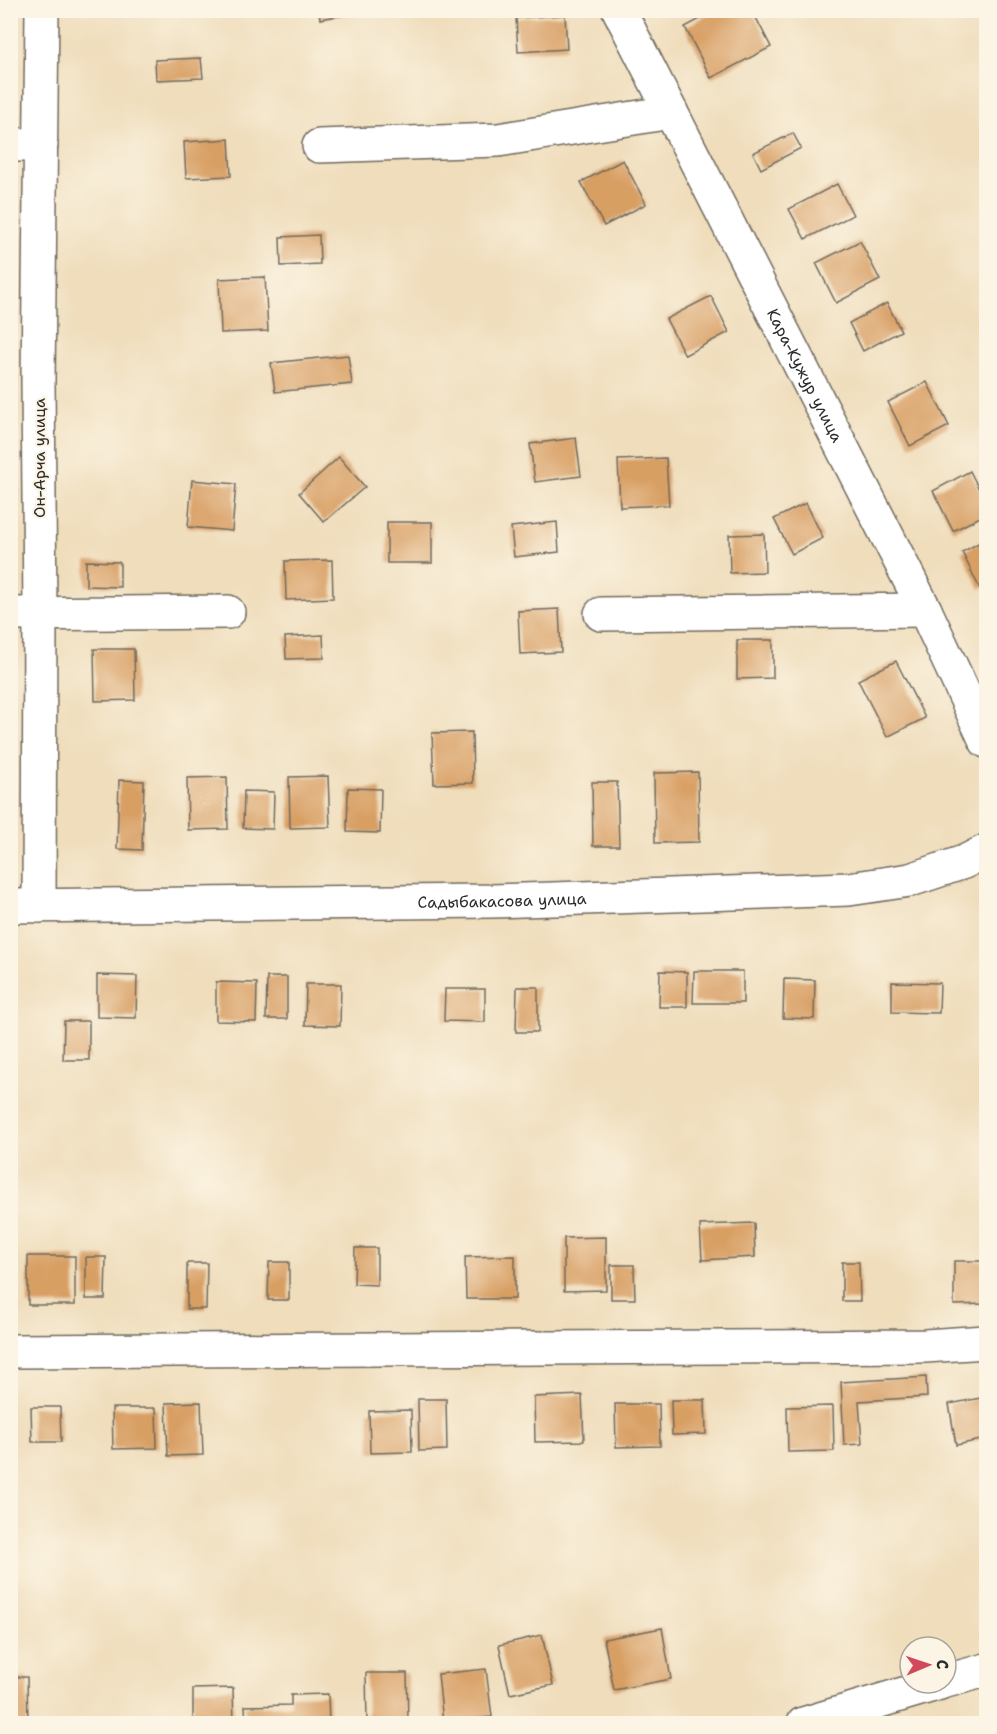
<svg xmlns="http://www.w3.org/2000/svg" width="997" height="1734" viewBox="0 0 997 1734" font-family="'Shantell Sans',sans-serif">
<rect width="100%" height="100%" fill="#fcf5e5"/>
<filter id="ink" filterUnits="userSpaceOnUse"><feTurbulence type="fractalNoise" baseFrequency=".0167" numOctaves="2"/><feDisplacementMap in="SourceGraphic" scale="12" xChannelSelector="R" yChannelSelector="G"/><feConvolveMatrix kernelMatrix="1 2 1 2 8 2 1 2 1" color-interpolation-filters="sRGB"/></filter>
<filter id="wash" filterUnits="userSpaceOnUse"><feTurbulence type="fractalNoise" baseFrequency=".008" numOctaves="4" result="noise"/><feDisplacementMap in="SourceGraphic" scale="24" xChannelSelector="R" yChannelSelector="G"/><feGaussianBlur stdDeviation="1.35" result="paint"/><feColorMatrix in="noise" values="0 0 0 0 0 0 0 0 0 0 0 0 0 0 0 0 0 1.4 0 .05"/><feComposite in="paint" operator="in"/></filter>
<g filter="url(#wash)">
<rect width="100%" height="100%" fill="#efddbb"/>
<g id="blocks">
<!-- building -->
<g fill="#d89f64">
<path d="M319,10h41v2l-40,7z"/>
<path d="M717,10h35l19,37 -60,31 -26,-51z"/>
<path d="M565,15l2,34 -49,3 -2,-34z"/>
<path d="M201,58l2,20 -47,2 -1,-20z"/>
<path d="M793,133l8,15 -40,21 -8,-16z"/>
<path d="M229,139l2,37 -45,2 -2,-36z"/>
<path d="M623,160l23,44 -42,22 -23,-44z"/>
<path d="M837,184l16,31 -48,24 -16,-30z"/>
<path d="M319,235l1,29 -39,2 -1,-29z"/>
<path d="M860,241l20,39 -44,23 -20,-40z"/>
<path d="M265,277l3,54 -47,2 -2,-54z"/>
<path d="M711,296l18,36 -44,23 -19,-36z"/>
<path d="M887,303l14,28 -38,20 -14,-28z"/>
<path d="M348,355l4,29 -77,8 -4,-29z"/>
<path d="M927,382l22,44 -39,20 -22,-44z"/>
<path d="M576,438l5,38 -46,6 -5,-38z"/>
<path d="M339,457l26,30 -41,35 -25,-29z"/>
<path d="M666,458l3,47 -49,2 -2,-47z"/>
<path d="M970,471l16,32v11l-33,17 -20,-40z"/>
<path d="M192,480l44,4 -4,47 -44,-4z"/>
<path d="M806,503l17,35 -31,16 -18,-35z"/>
<rect x="387" y="522" width="45" height="41"/>
<path d="M557,522l2,30 -45,5 -3,-30z"/>
<path d="M764,534l1,38 -35,1 -1,-38z"/>
<path d="M986,539v46l-6,4 -18,-37z"/>
<path d="M332,560l1,38 -47,2 -1,-39z"/>
<path d="M86,561l34,1v25l-34,-1z"/>
<path d="M559,609l2,43 -41,2 -2,-43z"/>
<path d="M323,635l1,23 -38,1 -1,-22z"/>
<path d="M737,640h36v38l-36,1z"/>
<path d="M94,649h40l1,51 -40,1z"/>
<path d="M896,661l29,57 -38,19 -29,-57z"/>
<path d="M472,732l1,51 -39,1 -2,-51z"/>
<path d="M698,772l1,70 -44,1 -1,-70z"/>
<path d="M328,776l2,51 -40,1 -1,-51z"/>
<path d="M227,777l1,52 -40,1 -1,-52z"/>
<path d="M119,780l25,1 -2,69 -25,-1z"/>
<path d="M592,782h25l2,64h-26z"/>
<path d="M348,788l33,1 -1,44 -33,-1z"/>
<path d="M244,791l30,1 -1,37 -30,-1z"/>
<path d="M660,971l27,1v35h-28z"/>
<path d="M694,971h49v32h-50z"/>
<path d="M97,975l40,1 -1,42 -39,-1z"/>
<path d="M267,977h20v42h-21z"/>
<path d="M784,979l31,1 -1,39 -31,-1z"/>
<path d="M216,982l41,1 -1,39 -40,-1z"/>
<path d="M892,982l48,1 -1,30 -47,-1z"/>
<path d="M306,984h35l-1,42 -35,-1z"/>
<path d="M517,987h21v45h-22z"/>
<path d="M445,989h40v33l-41,-1z"/>
<path d="M64,1021h25v39h-26z"/>
<path d="M754,1223l1,34 -53,3 -2,-35z"/>
<path d="M606,1237v53l-42,1v-53z"/>
<path d="M355,1248h22v37l-23,-1z"/>
<rect x="28" y="1256" width="47" height="49"/>
<path d="M515,1256v43h-49l-1,-42z"/>
<path d="M86,1257h20l-1,42h-19z"/>
<path d="M954,1261h32v43l-32,1z"/>
<path d="M269,1262h20v38h-21z"/>
<path d="M842,1262h17l1,39h-18z"/>
<path d="M187,1263h20l-1,46h-19z"/>
<path d="M611,1265h23l1,34h-24z"/>
<path d="M926,1377l1,20 -68,4 3,43 -18,1 -3,-63z"/>
<path d="M582,1395l2,46 -49,1 -1,-45z"/>
<path d="M986,1397v42l-30,6 -7,-41z"/>
<path d="M418,1399h28l1,51 -28,1z"/>
<path d="M671,1400h34l1,34 -34,1z"/>
<path d="M201,1402l2,53 -35,1 -2,-53z"/>
<path d="M615,1404h44l1,42 -44,1z"/>
<path d="M833,1406l1,45 -46,1 -1,-45z"/>
<path d="M31,1407h29l1,35h-29z"/>
<path d="M112,1408h44l1,40 -44,1z"/>
<path d="M411,1410l1,42 -42,1 -1,-42z"/>
<path d="M662,1628l9,51 -57,11 -10,-51z"/>
<path d="M542,1635l11,50 -43,9 -11,-49z"/>
<path d="M486,1669l6,48 -49,5 -5,-48z"/>
<path d="M366,1673h41l1,49h-41z"/>
<path d="M10,1677h17l1,47h-18z"/>
<path d="M233,1688l1,36h-41v-35z"/>
<path d="M328,1694l1,30h-83l-1,-18 46,-1v-10z"/>
</g>
</g>
</g>
<g filter="url(#ink)">
<use href="#blocks" fill-opacity="0" stroke="#70695d" stroke-width="1.5"/>
<g fill="none" stroke-linecap="round" stroke-linejoin="round">
<defs>
<g id="minor">
<path id="s1" d="M619,10l306,600 61,131"/>
<path d="M10,145h31"/>
<path d="M319,146l179,-6 173,-28"/>
<path d="M10,614l218,-2"/>
<path d="M601,614l324,-4"/>
<path id="s2" d="M10,906l482,-5 357,-12 61,-9 54,-18 22,-11"/>
<path d="M39,906l1,-293 -2,-231 4,-372"/>
<path d="M10,1351l915,-5 61,-4"/>
<path d="M946,1681l40,-11"/>
<path d="M803,1724l137,-41"/>
</g>
</defs>
<!-- minor casing -->
<use href="#minor" stroke="#70695d" stroke-width="36"/>
<!-- minor -->
<use href="#minor" stroke="#fff" stroke-width="33"/>
</g>
</g>
<g text-anchor="middle" stroke-width="4.5" stroke-linejoin="round" paint-order="stroke">
<!-- street labels -->
<g font-size="16" fill="#2b2b2b" stroke="#fcf5e5">
<text dy="6" stroke="none"><textPath href="#s1" startOffset="410">Кара-Кужур улица</textPath></text>
<text transform="translate(39 458) rotate(-90)" y="6">Он-Арча улица</text>
<text dy="6" stroke="none"><textPath href="#s2" startOffset="492">Садыбакасова улица</textPath></text>
</g>
</g>
<!-- margin -->
<rect width="997" height="1734" fill="none" stroke="#fcf5e5" stroke-width="36"/>
<!-- north arrow -->
<g transform="translate(928 1665) rotate(88)"><circle r="28" fill="#fcf5e5" stroke="#a8a49b" stroke-width="1.5"/>
<path d="M0-4.5L10 22L0 15L-10 22Z" fill="#d1495b"/>
<text y="-9" font-size="16" font-weight="bold" text-anchor="middle" fill="#2b2b2b">С</text>
</g>
</svg>
